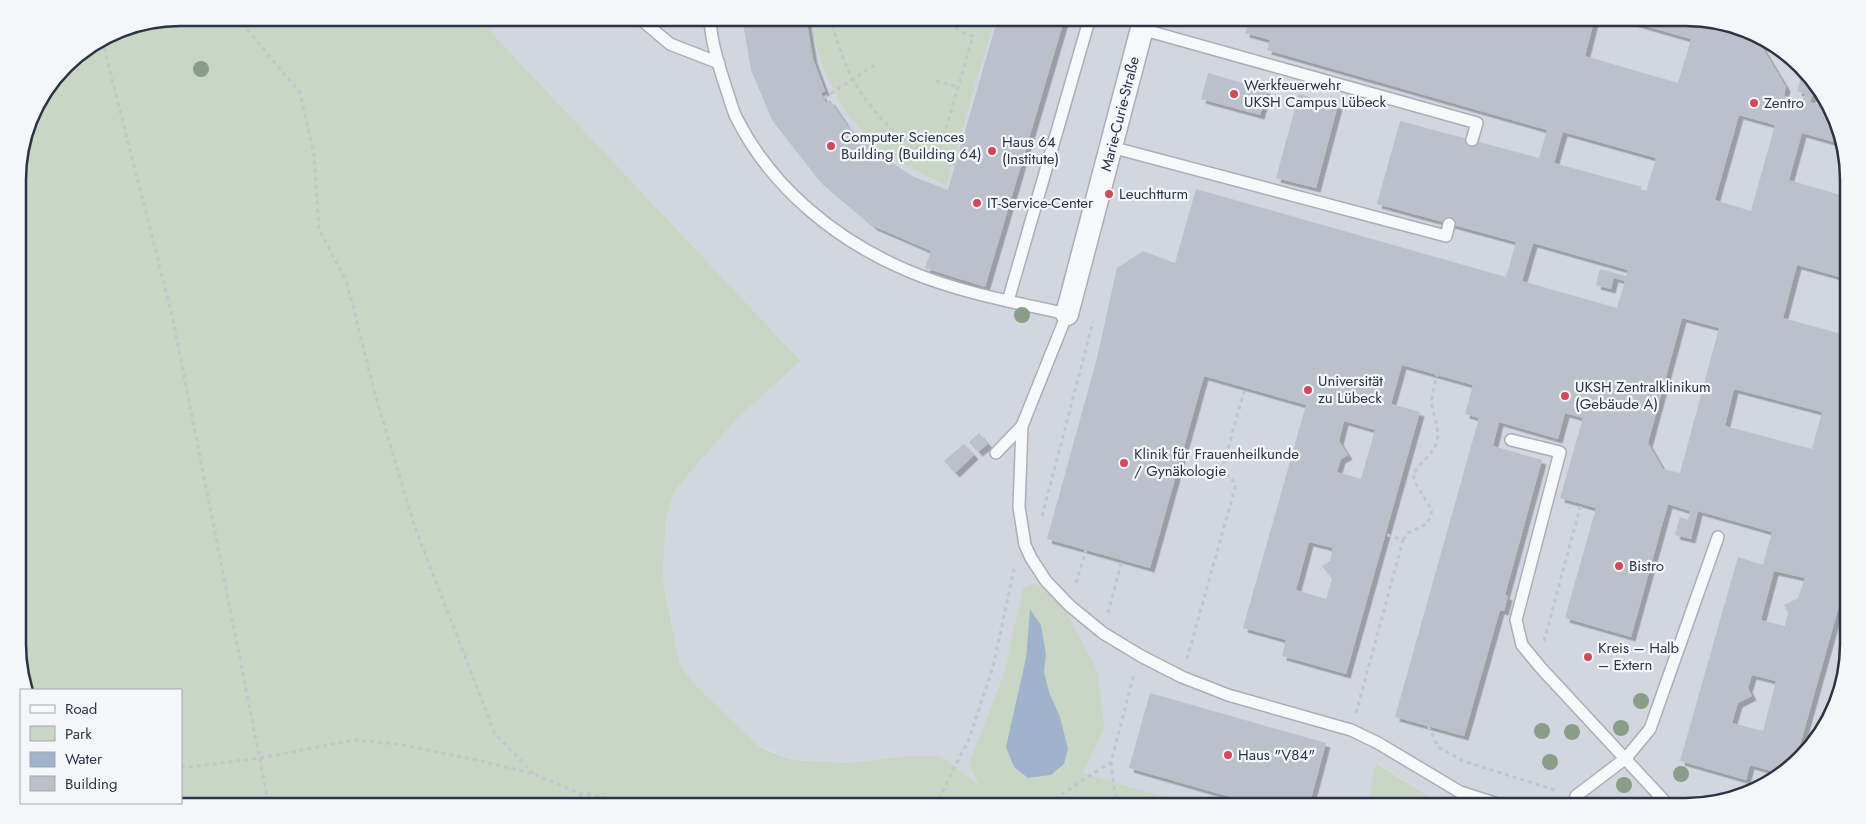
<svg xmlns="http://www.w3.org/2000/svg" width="1866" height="824" viewBox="0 0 1866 824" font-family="Jost,sans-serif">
<defs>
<filter id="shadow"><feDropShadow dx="4.5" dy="4.5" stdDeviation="0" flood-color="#0004"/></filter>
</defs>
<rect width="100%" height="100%" fill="#e4e7ec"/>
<!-- built -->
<path fill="#d2d6de" d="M1685,17l63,13 67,52 32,78 1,484 -12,62 -28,45 -32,28 -80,27h-252l-67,-43 -10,43h-170l-114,-33 -103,13 -39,-30h-37l-55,7 -54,-3 -37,-14 -65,-64 -13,-17 -15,-74 -2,-19 3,-53 9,-29 62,-71 64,-58 -323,-343z"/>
<!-- green -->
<g fill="#c9d6c5" fill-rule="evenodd">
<path d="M181,17l297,1 323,343 -64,58 -62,71 -9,29 -3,53 2,19 15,74 13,17 65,64 14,6 23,8 54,3 55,-7h37l38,29 -10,-21 34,-88 20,-87 11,-6 17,10 16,21 30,56 7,57 -21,46 114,33h-1016l-19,-3h19v-113h-152l-10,-25 -1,-495 16,-62 39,-50 45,-28zM1030,610l16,44 -2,18 5,20 11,25 4,47 -13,11 -23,3 -2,-120z"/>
<path d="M811,18h184l-49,167c-15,-8 -31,-14 -45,-22 -42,-24 -72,-70 -84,-115 -3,-11 -6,-20 -6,-30z"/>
<path d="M1376,763l68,43h-77z"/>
</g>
<!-- water -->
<path fill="#9fb4cc" d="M1030,609l11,16 5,29 -2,18 5,20 11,25 8,32 -4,15 -13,11 -23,3 -14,-11 -8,-20 20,-89z"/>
<!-- building -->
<g fill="#bbc0ca" fill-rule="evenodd" filter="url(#shadow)">
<path d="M742,17h64l7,42 12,32 -4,2 5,10 4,-3 17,25 32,29 33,22 36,14 50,-173h67l-80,270 -60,-19 6,-17 -58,-25 -55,-47 -46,-59 -21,-50z"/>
<path d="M1249,17h346l-10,39 93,27 13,-44 -73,-21 67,-1 63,13 7,5 31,52 -2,9 19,5 2,-7 -8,-3 5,-17 6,2 7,6 2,4 -3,10 -2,-1 -2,7 16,5 15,37 -39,-11 -13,47 58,17v82l-50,-14 -14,53 62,17 3,-6v253l-2,-1 -51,182 -13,11 -32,-9 -4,15 -66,-19 58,-204 25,8 9,-33 -74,-21 -7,28 -16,-4 5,-18 8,3 2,-9 -22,-7 -37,133 -66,-19 31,-110 -36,-10 23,-80 -18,-5 -7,26 -59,-17 -6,24 49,14 -37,135 3,1 -4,15 -4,-1 -36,126 -69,-19 84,-299 -14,-4 8,-29 -71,-20 -11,39 29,8 -74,262 -64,-18 4,-16 -43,-12 63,-223 -102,-29 -54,192 -103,-29 50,-181 20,-90 26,-17 32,12 21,-74 310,88 10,-35 -139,-38 23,-83 139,37 8,-28 -280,-80 3,-10 -25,-7zM1739,115l36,10 -24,86 -36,-11zM1563,132l93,26 -10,34 -6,-2 2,-3 -88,-24zM1533,243l95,27 -2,6 -26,-7 -4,16 15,4 3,-11 11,3 -8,27 -95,-27zM1682,318l37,10 -39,145 -17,-4 -15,-26zM1734,389l88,23 -10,37 -87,-23zM1344,421l31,9 -14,49 -24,-7 4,-13 7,-4 -9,-14zM1309,542l24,6 -3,13 -8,5 10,13 -6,20 -30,-9zM1774,571l31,7 -7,20 -14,7 4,8 -3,13 -24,-6zM1752,675l24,6 -13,50 -31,-8 6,-20 14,-7 -4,-8z"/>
<path d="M1208,73l59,17 -7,25 -59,-16z"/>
<path d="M1299,94l39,11 -22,83 -40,-10z"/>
<path d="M979,433l9,11 -10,8 -9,-10z"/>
<path d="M964,444l10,11 -19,18 -11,-12z"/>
<path d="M1150,693l176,50 -17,63h-47l-133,-38z"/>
</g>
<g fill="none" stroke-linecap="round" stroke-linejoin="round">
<defs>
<g id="lane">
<path d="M638,17l32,27 49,19"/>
<path d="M710,17c0,23 11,56 18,77 3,9 5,18 9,25 35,69 99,121 169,151 51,22 107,32 161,44l-45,112 -3,81 6,38 6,13 15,23 24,25 33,27 38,23 41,21 46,18 123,35 27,13 82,49 44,14"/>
<path d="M1141,29l336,94 -5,17"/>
<path d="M1111,147l335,89 3,-12"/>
<path d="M1008,301l82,-284"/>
<path d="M1511,440l49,12 -44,168 6,25 19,23 128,138"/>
<path d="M996,453l26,-27"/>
<path d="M1573,806l3,-10 50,-38 24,-29 68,-192"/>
</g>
<path id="street" d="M1067,314l78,-297"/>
</defs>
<!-- lane casing -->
<use href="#lane" stroke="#a9aeb7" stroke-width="14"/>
<!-- street casing -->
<use href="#street" stroke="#a9aeb7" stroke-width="25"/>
<!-- path -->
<g stroke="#c2c5cb" stroke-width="3" stroke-dasharray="4 4" stroke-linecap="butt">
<path d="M237,17l63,76 14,62 5,74 28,54 28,111 39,131 81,209 39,40"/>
<path d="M831,17c1,9 4,18 7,26 16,55 61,106 117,122"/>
<path d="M102,40l70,275 97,491"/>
<path d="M936,81l22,6"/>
<path d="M824,98l54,-35"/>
<path d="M1808,98l5,1 8,-4"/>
<path d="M1806,102l3,-8"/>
<path d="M937,159l36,-123c-12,-3 -19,-6 -22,-19"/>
<path d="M1057,198l13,4"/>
<path d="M1042,516l51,-194"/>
<path d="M1403,540l5,-7 20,-10 4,-13 -15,-24 -4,-11c6,-12 20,-21 23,-31 5,-13 -2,-26 -4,-38 -1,-10 3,-21 5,-31"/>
<path d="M1076,583l10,-33"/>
<path d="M1108,613l14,-53"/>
<path d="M1544,641l37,-137"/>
<path d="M1187,659l49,-175 -14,-15 23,-81"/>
<path d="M1356,713l47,-173 -18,-6"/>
<path d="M1428,726l10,21 25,14 95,30"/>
<path d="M1111,762l4,32 6,12"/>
<path d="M181,765l9,2 70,-9 95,-18 43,4 78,16 58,14 45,19 79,13"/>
<path d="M579,794l11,12"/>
<path d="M935,806l34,-67 24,-72 21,-98"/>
<path d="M1032,806l16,-3 63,-41 23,-88"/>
</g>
<!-- lane -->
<use href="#lane" stroke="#f7f8fa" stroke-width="11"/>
<!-- street -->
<use href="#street" stroke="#f7f8fa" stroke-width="22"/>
</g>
<!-- trees -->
<g fill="#899d89">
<circle cx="201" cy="69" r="8"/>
<circle cx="1022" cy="315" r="8"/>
<circle cx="1641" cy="701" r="8"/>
<circle cx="1621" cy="728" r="8"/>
<circle cx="1542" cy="731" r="8"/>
<circle cx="1572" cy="732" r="8"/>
<circle cx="1550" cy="762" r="8"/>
<circle cx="1681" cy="774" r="8"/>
<circle cx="1624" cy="785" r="8"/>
</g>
<!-- markers -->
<g fill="#d1495b" stroke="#f4f6f9" stroke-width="2">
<circle cx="1234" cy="94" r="5"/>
<circle cx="1754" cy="103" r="5"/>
<circle cx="831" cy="146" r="5"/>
<circle cx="992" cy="151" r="5"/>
<circle cx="1109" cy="194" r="5"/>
<circle cx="977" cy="203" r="5"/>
<circle cx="1308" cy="390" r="5"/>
<circle cx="1565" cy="396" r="5"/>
<circle cx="1124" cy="463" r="5"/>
<circle cx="1619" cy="566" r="5"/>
<circle cx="1588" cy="657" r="5"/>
<circle cx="1228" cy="755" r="5"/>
</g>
<g text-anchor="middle" stroke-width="4.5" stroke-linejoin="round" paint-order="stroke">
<!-- poi labels -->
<g font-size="15" fill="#2b3445" stroke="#f4f6f9" text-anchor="start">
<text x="1244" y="90">Werkfeuerwehr<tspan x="1244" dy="17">UKSH Campus Lübeck</tspan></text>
<text x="1764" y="108">Zentro</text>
<text x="841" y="142">Computer Sciences<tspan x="841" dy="17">Building (Building 64)</tspan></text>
<text x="1002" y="147">Haus 64<tspan x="1002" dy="17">(Institute)</tspan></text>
<text x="1119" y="199">Leuchtturm</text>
<text x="987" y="208">IT-Service-Center</text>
<text x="1318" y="386">Universität<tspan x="1318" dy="17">zu Lübeck</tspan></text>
<text x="1575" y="392">UKSH Zentralklinikum<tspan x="1575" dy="17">(Gebäude A)</tspan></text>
<text x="1134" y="459">Klinik für Frauenheilkunde<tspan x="1134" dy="17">/ Gynäkologie</tspan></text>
<text x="1629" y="571">Bistro</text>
<text x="1598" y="653">Kreis – Halb<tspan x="1598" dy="17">– Extern</tspan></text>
<text x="1238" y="760">Haus "V84"</text>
</g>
<!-- street labels -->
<g font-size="15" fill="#2b3445" stroke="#f4f6f9">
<text transform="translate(1120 114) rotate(-76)" y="5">Marie-Curie-Straße</text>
</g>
</g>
<!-- crop -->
<path d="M0 0H1866V824H0ZM180 26H1686A154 154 0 0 1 1840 180V644A154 154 0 0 1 1686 798H180A154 154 0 0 1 26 644V180A154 154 0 0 1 180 26Z" fill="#f4f6f9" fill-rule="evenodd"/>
<path fill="none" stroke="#2b3445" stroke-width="2.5" d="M180 26H1686A154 154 0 0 1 1840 180V644A154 154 0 0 1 1686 798H180A154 154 0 0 1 26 644V180A154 154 0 0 1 180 26Z"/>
<!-- legend -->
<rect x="20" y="689" width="162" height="115" fill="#f4f6f9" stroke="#a4a8b1"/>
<rect x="30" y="705" width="25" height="8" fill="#f7f8fa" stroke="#a4a8b1"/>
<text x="65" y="714" font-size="15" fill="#2b3445">Road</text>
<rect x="30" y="726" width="25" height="15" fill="#c9d6c5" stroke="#a4a8b1"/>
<text x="65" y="739" font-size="15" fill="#2b3445">Park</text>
<rect x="30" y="752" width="25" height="15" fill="#9fb4cc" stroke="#a4a8b1"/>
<text x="65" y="764" font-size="15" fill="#2b3445">Water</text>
<rect x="30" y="776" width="25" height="15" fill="#bbc0ca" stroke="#a4a8b1"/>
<text x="65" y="789" font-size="15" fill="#2b3445">Building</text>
</svg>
